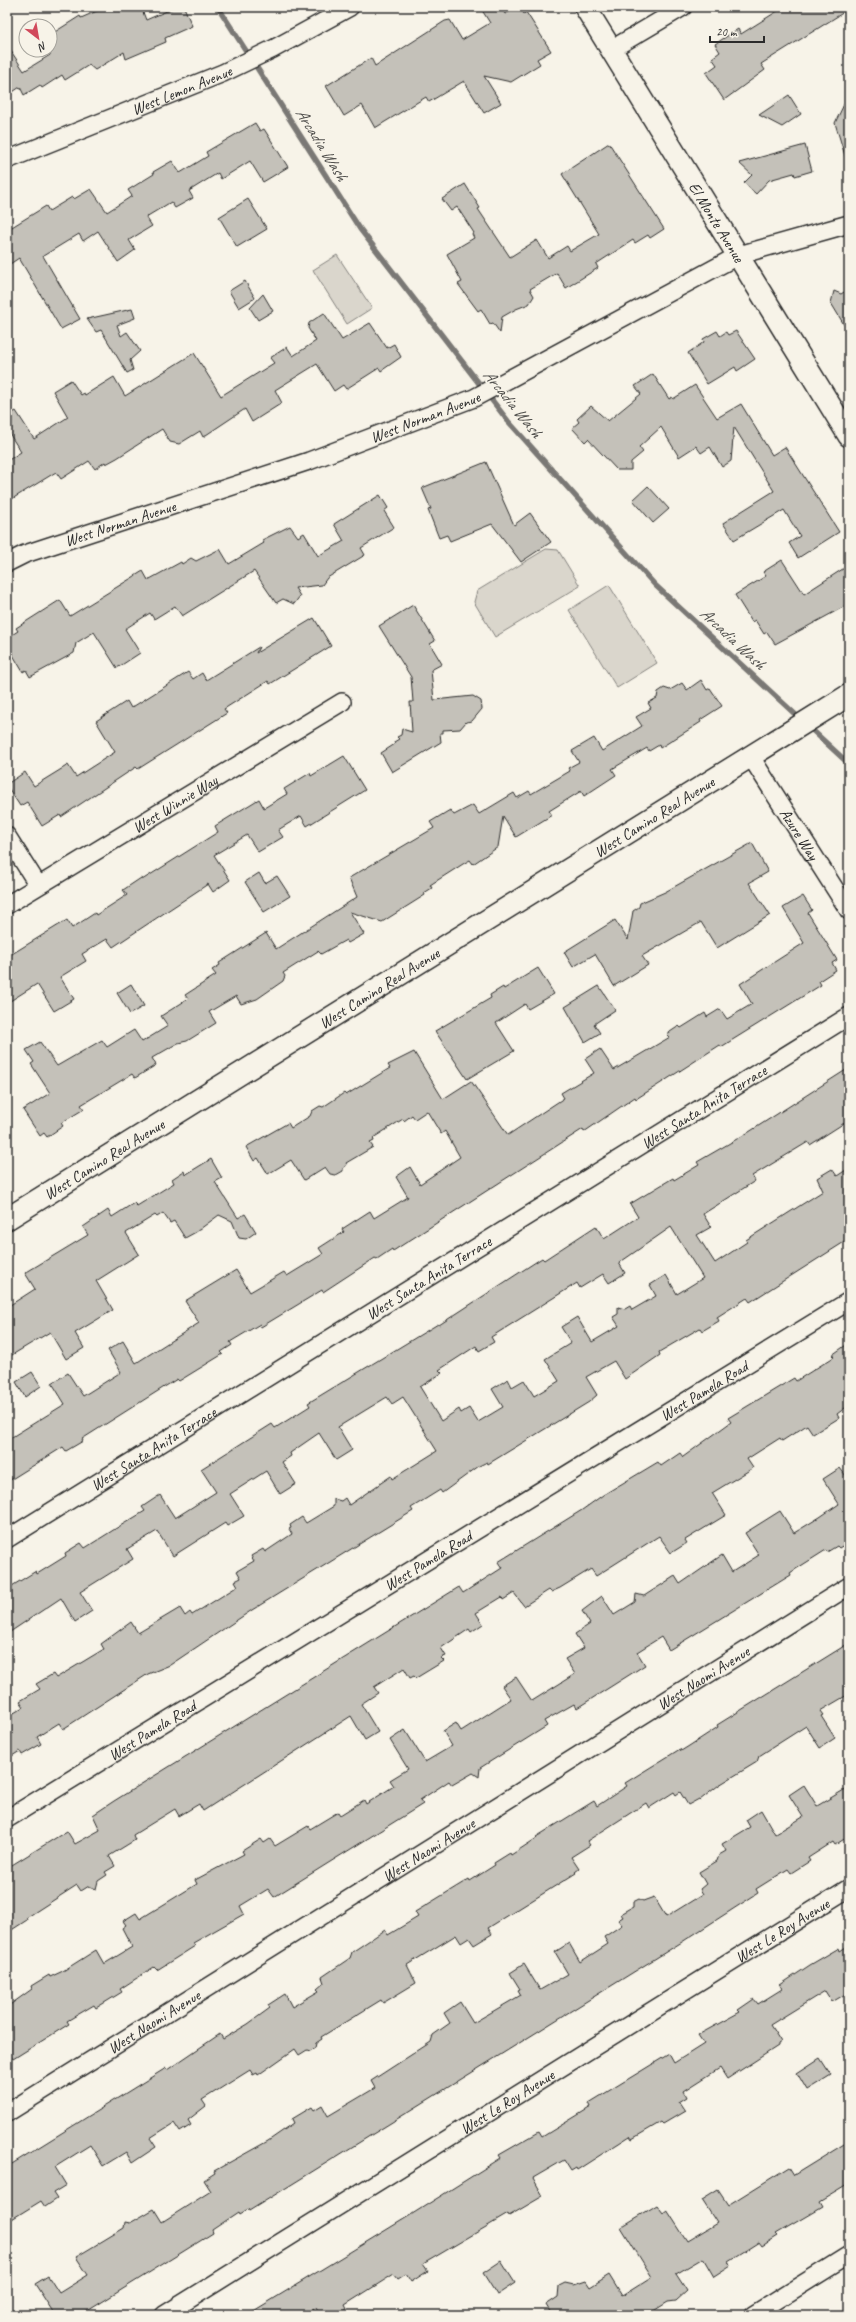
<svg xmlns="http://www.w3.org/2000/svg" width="856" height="2322" viewBox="0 0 856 2322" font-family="Caveat,sans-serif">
<rect width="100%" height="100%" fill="#f7f3e8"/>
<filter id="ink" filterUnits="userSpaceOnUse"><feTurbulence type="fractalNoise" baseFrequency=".025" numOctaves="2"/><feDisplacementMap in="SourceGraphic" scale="8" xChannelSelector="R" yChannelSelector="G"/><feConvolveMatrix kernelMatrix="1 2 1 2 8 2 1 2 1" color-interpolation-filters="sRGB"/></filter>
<g filter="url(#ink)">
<!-- green -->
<g fill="#dad6cc" stroke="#82807c">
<path d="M337,255l35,53 -25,16 -34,-54z"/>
<path d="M546,549l12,1 22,36 -85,51 -21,-35 3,-11z"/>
<path d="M609,585l48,78 -40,25 -48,-78z"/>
</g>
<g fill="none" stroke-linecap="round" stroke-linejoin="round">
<!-- stream -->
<path stroke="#7a7874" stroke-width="5.5" d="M218,7l142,222 148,192 147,164 194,179"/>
</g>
<!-- building -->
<g fill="#c4c1b9" stroke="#2b2b2b" fill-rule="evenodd">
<path d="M106,7h35l5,13 30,-13h8l8,19 -27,12 1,4 -40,17 -2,-7 -29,18 -6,-5 -24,15 -3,-5 -20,13 -2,-3 -16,10 -4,-8 -13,9v-51l17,26 26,-16v-20l30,-19 1,2z"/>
<path d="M480,7h20l5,7 12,-7h3l4,7 2,-2 25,39 -14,8 3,5 -29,18 -27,-6 17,27 -17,10 -20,-32 -35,21 -3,-5 -51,31 -13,-23 -18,11 -18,-30 45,-28 4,8 70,-45 5,-1 12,20 28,-17z"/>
<path d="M784,7l65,2 -88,55 4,6 -41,30 -18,-27 11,-8 -5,-7 8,-6 -5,-8 23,-15 3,5z"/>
<path d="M849,94v64l-3,1 -11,-36z"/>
<path d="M789,95l12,19 -19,13 -23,-12z"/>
<path d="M255,123l5,8 4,-2 24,38 -25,15 -13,-21 -29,18 -3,-6 -29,18 4,7 -18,10 -4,-6 -25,15 6,9 -23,14 6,10 -17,12 -20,-31 -15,10 -4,-7 -36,22 37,63 -19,10 -42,-71 -12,8v-36l39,-24 3,5 23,-14 2,2 17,-10 16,23 25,-16 -4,-6 26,-16 -1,-2 19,-11 8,12 28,-17 -2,-4z"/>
<path d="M609,143l55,86 -14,9 -2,-3 -13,8 -2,-3 -37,24 2,4 -32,20 -9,-15 -27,16 4,7 -5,8 -13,5 -14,8 -2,16 -7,-10 -3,1 -9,-15 -3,2 -20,-27 4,-2 -15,-28 27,-16 -2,-4 2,-1 -17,-26 -6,4 -9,-12 23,-15 15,24 -2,1 32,48 27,-17 11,18 19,-12 3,5 29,-17 -37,-60z"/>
<path d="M805,145l7,26 -17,5 -1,-3 -25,7 -13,14 -12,-11 8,-8 -13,-12z"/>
<path d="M248,199l19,30 -30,18 -18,-30z"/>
<path d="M245,281l10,17 -16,10 -10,-17z"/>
<path d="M849,289v44l-18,-30 3,-12 7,3z"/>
<path d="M263,294l10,17 -15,9 -8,-12z"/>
<path d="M132,309l3,9 -18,7 4,11 6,-4 13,19 -10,9 3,10 -6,3 -26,-43 -5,2 -9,-13z"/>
<path d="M324,313l18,27 28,-17 17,25 7,-4 7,13 -20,14 -2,-3 -33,21 -3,-4 -9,6 -17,-27 -42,26 7,13 -30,19 -7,-13 -42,28 -3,-6 -21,13 -9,-2 -8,-13 -45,29 -11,6 -1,-2 -10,7 -6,-8 -28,18 -5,-7 -49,30v-41l14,-9 -14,-22v-14l9,-5 18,28 34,-22 -15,-26 18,-11 10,15 3,-2 1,2 29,-18 11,19 69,-43 27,43 53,-33 -4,-5 17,-11 6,9 23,-15 -8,-13 1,-5z"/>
<path d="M717,331l3,5 6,-4 2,3 8,-4 19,28 -18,12 -2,-4 -28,17 -19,-31 16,-11 -1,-3z"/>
<path d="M653,374l16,25 3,-2 1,2 22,-14 22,33 24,-14 31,51 13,-8 54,85 -41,26 -9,-15 11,-7 -16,-26 -50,30 -11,-17 51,-32 -40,-64 -3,34 -9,6 -12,-20 -9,6 -5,-7 -17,11 -18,-30 -22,20 4,5 -12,10v8h-14l-29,-31 -3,3 -13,-14 7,-6 -2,-3 14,-13 17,15 33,-27 -6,-8z"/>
<path d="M486,462l28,63 16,-12 21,29 -30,20 -29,-38 -42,17 -3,-6 -8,3 -11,-28 3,-1 -9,-21z"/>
<path d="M648,486l21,23 -16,14 -20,-23z"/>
<path d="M380,495l8,13 -4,3 10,16 -33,21 4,7 -38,23 -5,7 -27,3 5,8 -6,8 -11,-5 -7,4 -22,-32 -72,45 -7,-10 -21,13 -4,-6 -25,16 15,24 -23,15 -23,-36 -18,11 -2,10 -44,24 -4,-7 -3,2 -16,-27v-7l11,-7 -2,-3 44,-28 10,16 73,-45 5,9 33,-18 1,2 9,-6 5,3 24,-12 9,15 35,-21 -2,-3 28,-14 8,11 6,-4 14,23 26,-15 -10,-17z"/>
<path d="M782,560l22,34 45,-29v39l-74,40 -8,-12 -3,2 -9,-14 -3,2 -17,-27 31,-19 -3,-4z"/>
<path d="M413,605l22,36 -5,3 12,20 -11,6 3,30 39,-4 8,5 1,8 -10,12 -6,1 -6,7 -17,1v3h-3l1,9 -49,30 -11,-19 14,-9 -1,-2 5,-3 -2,-2 4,-2 1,-6 10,3 -2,-30h3l-2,-25 -32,-51z"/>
<path d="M314,618l17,28 -61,38 -2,-3 -44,28 3,4 -89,56 -2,-2 -75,50 -1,-2 -18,11 -15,-24 -7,4 -13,-20v-2l18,-12 9,14 34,-21 8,12 39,-25 -19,-31 31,-20 4,7 57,-36 5,7 9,-6 4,7 53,-33 -3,6z"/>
<path d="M701,680l6,10 3,-2 12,18 -22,14 1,2 -41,26 -1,-3 -10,6 -2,-3 -35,21 4,6 -32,21 -3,-5 -32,20 3,4 -36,22 -13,-21 -5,31 -25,17 -3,-4 -7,4 -33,21 2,3 -8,5 1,2 -43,27 -32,-10 14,22 -16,9 -2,-3 -25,14 -3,-3 -35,22 2,3 -2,5 -26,18 -16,5 -5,-8 -27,16 7,11 -29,18 -9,2 -26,15 4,7 -21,13 -3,-4 -51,31 3,4 -23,14 2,3 -16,11 -3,-4 -4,3 -17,-26 27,-17 -19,-29 3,-2 -8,-12 14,-8 17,24 45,-26 5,7 27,-17 8,12 26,-16 -7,-10 27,-17 -3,-4 31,-20 -4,-5 8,-5 -1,-2 47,-30 10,16 81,-52 -8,-19 85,-50 -4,-6 20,-12 4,5 19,-10 6,9 35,-21 3,5 12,-7 2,3 39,-23 -2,-3 11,-6 -7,-11 22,-13 8,13 40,-25 -6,-9 15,-9 -3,-5 9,-5 1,-6 6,-4 6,2 12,-7 5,7z"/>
<path d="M344,756l21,34 -58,36 -6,-10 -23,14 5,7 -25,15 -11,-17 -33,20 16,25 -17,12 -5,-8 -95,63 -6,-8 -25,15 4,7 -26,16 14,22 -20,12 -17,-27 -30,19v-46l60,-37 5,8 23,-15 1,2 31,-20 -4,-5 18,-12 1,2 76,-48 -3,-6 44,-27 5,9 23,-14 -3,-5 26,-16 1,3z"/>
<path d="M752,843l16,29 -19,11 21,32 -53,33 -16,-26 -59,34 6,9 -34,21 -19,-32 -22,13 -9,-15 51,-32 13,20 5,-29 6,-4 1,-4 25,-11z"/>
<path d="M259,873l6,10 12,-7 13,20 -26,16 -19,-30z"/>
<path d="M803,896l9,14 -4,3 29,47 -5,3 4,7 -17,11 2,4 -100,62 -1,-2 -62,40 -22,14 -1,-2 -51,35 -1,-3 -190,122 -1,-2 -15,10 -2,-1 -52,34 -1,-2 -61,37 -1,-3 -30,18 2,3 -11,7 2,2 -44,27 -2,-2 -95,60 1,2 -17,10 -3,-4 -56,35v-42l58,-36 -13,-21 16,-10 15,23 38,-24 -13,-22 15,-9 13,22 63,-40 -14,-22 51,-31 14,22 34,-20 3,4 36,-22 -4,-6 25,-16 -2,-3 28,-18 4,7 34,-21 -12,-20 14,-10 10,17 40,-27 -15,-26 -4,3 -14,-23 -12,8 -3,-4 -8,6 -1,-2 -30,19 1,3 -4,2 3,4 -27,16 1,2 -4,3v3l-7,4 -6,-1 -5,-7 -21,13 -13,-20 -23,14 -10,-16 -4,3 -8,-14 42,-24 3,5 19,-12 2,-5 8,-5 3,1 21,-14 2,2 44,-27 -2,-3 26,-13 29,47 28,-18 37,54 56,-37 -3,-5 33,-20 -9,-14 15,-10 14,21 56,-33 -3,-3 12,-8 2,2 24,-15 2,4 13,-8 7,10 25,-15 -12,-20 64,-41 -21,-35z"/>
<path d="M538,968l16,26 -26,15 -3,-5 -29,19 18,28 -47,28 -32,-48 56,-33 -1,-3 13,-8 1,2z"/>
<path d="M131,984l13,22 -14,8 -13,-21z"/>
<path d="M599,986l16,24 -21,14 6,9 -15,9 -20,-35z"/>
<path d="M849,1068v52l-39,25 -2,-3 -56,34 3,5 -52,33 8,13 -14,8 18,28 32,-21 -1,-2 77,-49 -6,-13 15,-9 5,7 12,-8v71l-99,63 -3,-4 -30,19 2,4 -17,10 -2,-3 -41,24 1,3 -35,24 -11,-18 -28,16 11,18 -8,7 -101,62 -1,-2 -8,4 -37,27 -2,-3 -29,18 2,3 -161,99 -82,55 -22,9 -85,55 -4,-6 -22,14 4,7 -19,11 -2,-4 -13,8v-42l17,-10 -4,-6 20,-12 -4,-5 17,-10 3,4 48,-29 -3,-5 30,-22 7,11 42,-25 5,8 5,-4 2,3 46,-29 -3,-5 6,-3 -4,-7 17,-10 -3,-5 12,-7 2,3 27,-18 -3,-5 2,-1 -1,-3 12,-8 4,6 28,-17v-7l7,2 4,-3 4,7 42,-29 1,3 45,-28 -34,-54 -11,7 -5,-7 -49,30 14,23 -16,10 -17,-27 -29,20 1,3 -9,6 14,22 -16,10 -14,-23 -36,23 14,22 -17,10 -2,-3 -52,33 -16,-25 -30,18 6,10 -53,33 12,19 -17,11 -14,-24 -54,36v-45l29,-18 1,3 29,-18 -1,-3 16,-10 4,5 30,-19 30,-18 -3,-4 18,-12 15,23 41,-26 -15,-23 71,-45 3,4 35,-22 -2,-3 130,-79 1,1 86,-56 17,-11 2,2 52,-34 8,13 34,-22 -8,-13 43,-26 1,2 25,-15 -2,-3 52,-30zM671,1227l32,51 -26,16 -11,-19 -16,10 6,11 -24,14 -2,-4 -5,3 -7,-2v7l-5,3 6,9 -27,16 -15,-25 -16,10 10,16 -26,16 14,22 -25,15 -10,-16 -12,7 -4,-8 -16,10 11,18 -25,15 -9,-14 -8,5 -2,-4 -18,12 -21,-34 22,-14 -3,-3 37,-24 3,5 15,-9 -3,-5 86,-54 3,5 23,-14 6,9 16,-10 -6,-10z"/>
<path d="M211,1159l11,19 -7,4 23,36 7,-4 11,18 -10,7 -7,-1 -7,-17 -13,-6 -23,17 -11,6 -11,-17 -4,2 -7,-10 -6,4 -2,-2 -29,18 13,21 -43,27 17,29 -38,23 9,15 -18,11 -16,-27 -43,26v-51l28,-18 -10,-16 63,-38 -5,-8 25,-17 4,7 22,-14 3,3 37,-23 -2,-4 12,-8 1,4z"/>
<path d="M849,1343v62l-12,9 2,4 -26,16 -6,-9 -25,16 -2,-3 -33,21 6,9 -41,25 14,22 -41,25 2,3 -16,10 -12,-17 -63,40 -5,-7 -31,19 -9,4 -2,-2 -25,16 -10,-13 -11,7 -1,-3 -26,16 7,11 -12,8 -2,-3 -28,19 5,8 -5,2 3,3 -28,17 -2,-2 -4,2 -6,-10 -30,19 4,6 -17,11 17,28 -13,8 -14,-24 -148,95 -4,-7 -20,12 -4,-7 -42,26 2,5 -26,16 6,10 -10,6 2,3 -9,6 -2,8 -7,-3 -8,5 -4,-6 -51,33 1,2 -20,13v-65l60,-37 8,13 25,-14 -7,-15 21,-14 345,-214 4,6 39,-25 -4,-6 84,-52 21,-15 55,-33 3,4 19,-13 3,4 48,-35 -3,-4 66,-40 2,3 38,-24 -2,-2z"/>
<path d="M32,1372l9,14 -16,11 -9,-15z"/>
<path d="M840,1468l9,12v62l-10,6 -2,-2 -10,6 -1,-2 -30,19 -6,4 1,2 -122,75 -8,-13 -24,15 8,13 -68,43 -3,-4 -30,17 3,5 -67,42 -1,9 -6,-4 -21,12 -3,-4 -29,19 3,4 -149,93 -6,-8 -28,17 4,8 -51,29 2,3 -38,24 -3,-3 -34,22 2,3 -26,16 -2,-3 -27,16 2,3 -56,35 -6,-9v-43l25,-18 -1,-3 18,-11 1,2 13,-6 33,-21 8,14 28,-17 -10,-19 4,-3 -3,-4 13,-8 4,6 57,-35 -2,-4 49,-26 -2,-3 19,-12 3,4 6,-4 5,7 33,-20 2,3 28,-17 2,3 24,-15 2,4 28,-18 -4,-6 18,-11 -18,-29 15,-10 20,32 27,-16 -9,-15 13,-8 5,8 50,-32 -9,-13 14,-9 16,24 43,-27 -10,-15 19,-11 -9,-14 15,-10 -8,-13 20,-15 12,19 21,-13 1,-8 8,2 31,-20 5,8 42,-29 10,17 27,-17 -14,-22 35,-22 14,22 26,-16 19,-13 -16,-25z"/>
<path d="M849,1643v51l-29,17 3,4 -2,1 14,22 -15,10 -14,-22 -47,30 -2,6 -38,23 -19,15 -1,-1 -11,6 -8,-13 -4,3 -2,-3 -25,16 -3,-5 -59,38 3,4 -19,12 8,12 -4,3 1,1 -88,55 4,6 -18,11 -5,-7 -8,5 -5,-8 -49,30 9,18 -33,20 -2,-3 -60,37 1,2 -6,4 -1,5 -5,3 -3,-1 -8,5 -4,-6 -37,26 -1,-2 -4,2 -3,-5 -48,30 4,6 -18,14 3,5 -11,7 -6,-9 -24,15 6,9 -24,16 -6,-11 -23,14 -13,-21 -35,22 11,18 -13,8 4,6 -12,8 -4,-6 -34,21v-55l159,-99 1,2 53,-36 3,5 25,-15 22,-16 -2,-3 17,-11 7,13 27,-16 -2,-2 7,-6 -2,-6 28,-19 2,-6 33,-22 3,5 30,-18 -3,-5 54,-33 1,2 25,-16 -1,-2 16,-10 1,2 26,-17 -1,-1 58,-36 3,5 30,-20 -2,-3 55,-34 1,2 8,-5 29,-19 -1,-2z"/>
<path d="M804,1785l13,21 32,-19v49l-14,9 -2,-3 -25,16 2,3 -19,12 -3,-4 -32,20 2,4 -76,49 -417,259 -16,10 -1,-2 -8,5 -1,-2 -27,18 1,3 -132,82h-26l-20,-31 13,-8 11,17 29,-18 -12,-18 48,-29 1,-6 5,1 24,-14 8,13 49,-31 -7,-11 11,-7 -1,-2 54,-30 26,-18 -2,-4 20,-12 2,3 8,-5 6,11 47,-28 -4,-7 60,-39 2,-7 17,-12 -6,-10 16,-11 13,21 48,-28 -3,-5 2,-1 -10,-16 14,-9 16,26 28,-16 -13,-22 14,-9 11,19 28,-18 -4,-7 18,-12 -4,-5 5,-3 -2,-3 12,-7v-5l6,-3 4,2 11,-4 12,20 37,-23 -3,-5 6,-5 -7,-12 18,-11 2,-6 7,-4 -4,-7 28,-17 -4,-7 15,-10 14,24 28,-17 -14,-22z"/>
<path d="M849,1945v47l-17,10 -7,-11 -55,34 11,17 -3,2v2l-51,33 -7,-11 -36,23 3,6 -8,5 6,9 -22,13 -2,-2 -29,17 -2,-3 -53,34 -1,-2 -5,3 -7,-11 -31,18 10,18 -34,20 -1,-2 -85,50 5,7 -17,11 -5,-8 -8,5 -4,-5 -49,31 2,4 -9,6h-18l-4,-7 -12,7h-57l162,-99 92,-58 -2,-3 40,-23 3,5 49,-30 -2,-4 80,-49 5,9 30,-19 -6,-9 42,-23 -2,-2 16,-11 4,5 24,-15 -2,-4 30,-20 29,-17 1,3z"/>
<path d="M820,2058l11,17 -24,15 -10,-17z"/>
<path d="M849,2141v43l-30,18 3,5 -46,27 2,2 -16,10 -3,-4 -30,19 2,5 -17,11 -11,-19 -27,16 11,17 -11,10 -8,1 -21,13h-95l-6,-10 12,-8 1,-11 6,-3 9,2 12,-4 4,6 19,-12 13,21 30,-19 -31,-50 36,-22 6,8 4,-3 20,31 30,-18 -15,-23 16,-10 10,15 61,-38 5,8z"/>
<path d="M501,2261l14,22 -18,12 -14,-22z"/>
</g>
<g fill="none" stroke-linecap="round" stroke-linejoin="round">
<defs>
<g id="minor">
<path d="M612,49l71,-42"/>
<path id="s1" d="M7,160l216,-87 50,-24 77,-42"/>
<path id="s2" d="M7,563l18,-9 284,-93 165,-63 265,-143 110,-31"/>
<path id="s3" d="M751,757l98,154"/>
<path d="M7,836l31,49"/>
<path id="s4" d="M7,905l335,-203"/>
<path id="s5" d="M7,1539l842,-523"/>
<path id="s6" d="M7,1819l842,-518"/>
<path id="s7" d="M7,2113l842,-527"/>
<path id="s8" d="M164,2315l685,-427"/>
<path d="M753,2315l96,-60"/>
</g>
<g id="tertiary">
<path id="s9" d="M585,7l264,429"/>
<path id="s10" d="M7,1219l842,-524"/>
</g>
</defs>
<!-- minor casing -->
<use href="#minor" stroke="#2b2b2b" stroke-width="20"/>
<!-- tertiary casing -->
<use href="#tertiary" stroke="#2b2b2b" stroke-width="24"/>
<!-- minor -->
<use href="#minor" stroke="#f7f3e8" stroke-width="17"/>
<!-- tertiary -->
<use href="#tertiary" stroke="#f7f3e8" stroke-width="21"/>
</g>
</g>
<g text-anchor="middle" stroke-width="4" stroke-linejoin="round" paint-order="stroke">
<!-- street labels -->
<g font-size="16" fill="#2b2b2b" stroke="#f7f3e8">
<text dy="6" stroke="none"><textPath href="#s1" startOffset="188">West Lemon Avenue</textPath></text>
<text dy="6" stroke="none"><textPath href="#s9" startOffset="252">El Monte Avenue</textPath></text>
<text dy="6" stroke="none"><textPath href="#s2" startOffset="443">West Norman Avenue</textPath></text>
<text dy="6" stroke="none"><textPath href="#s2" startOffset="120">West Norman Avenue</textPath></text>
<text dy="6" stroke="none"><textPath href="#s4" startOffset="196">West Winnie Way</textPath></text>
<text dy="6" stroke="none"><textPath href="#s10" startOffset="762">West Camino Real Avenue</textPath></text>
<text dy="6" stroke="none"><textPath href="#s3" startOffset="91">Azure Way</textPath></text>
<text dy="6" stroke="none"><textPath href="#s10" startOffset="438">West Camino Real Avenue</textPath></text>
<text dy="6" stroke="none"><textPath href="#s5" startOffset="820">West Santa Anita Terrace</textPath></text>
<text dy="6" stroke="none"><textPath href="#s10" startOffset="114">West Camino Real Avenue</textPath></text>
<text dy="6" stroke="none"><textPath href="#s5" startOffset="496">West Santa Anita Terrace</textPath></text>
<text dy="6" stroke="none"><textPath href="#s6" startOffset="818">West Pamela Road</textPath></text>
<text dy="6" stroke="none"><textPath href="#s5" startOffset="172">West Santa Anita Terrace</textPath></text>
<text dy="6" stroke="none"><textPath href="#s6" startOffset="494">West Pamela Road</textPath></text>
<text dy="6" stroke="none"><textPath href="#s7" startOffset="821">West Naomi Avenue</textPath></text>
<text dy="6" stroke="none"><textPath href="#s6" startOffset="170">West Pamela Road</textPath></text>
<text dy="6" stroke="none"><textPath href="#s7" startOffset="497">West Naomi Avenue</textPath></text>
<text dy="6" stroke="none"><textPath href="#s8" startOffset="728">West Le Roy Avenue</textPath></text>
<text dy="6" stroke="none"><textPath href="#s7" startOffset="173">West Naomi Avenue</textPath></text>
<text dy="6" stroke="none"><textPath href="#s8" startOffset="404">West Le Roy Avenue</textPath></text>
</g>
<!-- water labels -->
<g font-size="17" font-style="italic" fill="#53524f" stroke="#f7f3e8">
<text transform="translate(322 144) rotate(58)" y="6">Arcadia Wash</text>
<text transform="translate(513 403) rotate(51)" y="6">Arcadia Wash</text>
<text transform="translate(733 638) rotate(43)" y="6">Arcadia Wash</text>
</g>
</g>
<!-- margin -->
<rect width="856" height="2322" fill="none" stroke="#f7f3e8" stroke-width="24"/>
<rect x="12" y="12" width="832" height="2298" fill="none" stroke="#2b2b2b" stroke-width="1.5" filter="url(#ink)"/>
<!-- north arrow -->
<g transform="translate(38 38) rotate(149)"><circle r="19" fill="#f7f3e8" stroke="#a5a39c"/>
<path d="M0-3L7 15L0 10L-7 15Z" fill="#d1495b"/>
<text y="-6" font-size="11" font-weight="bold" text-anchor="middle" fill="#2b2b2b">N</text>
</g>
<!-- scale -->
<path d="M710 36v6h54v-6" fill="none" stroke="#2b2b2b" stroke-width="2"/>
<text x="716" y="36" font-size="12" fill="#2b2b2b" stroke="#f7f3e8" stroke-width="3" paint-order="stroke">20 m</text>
</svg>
